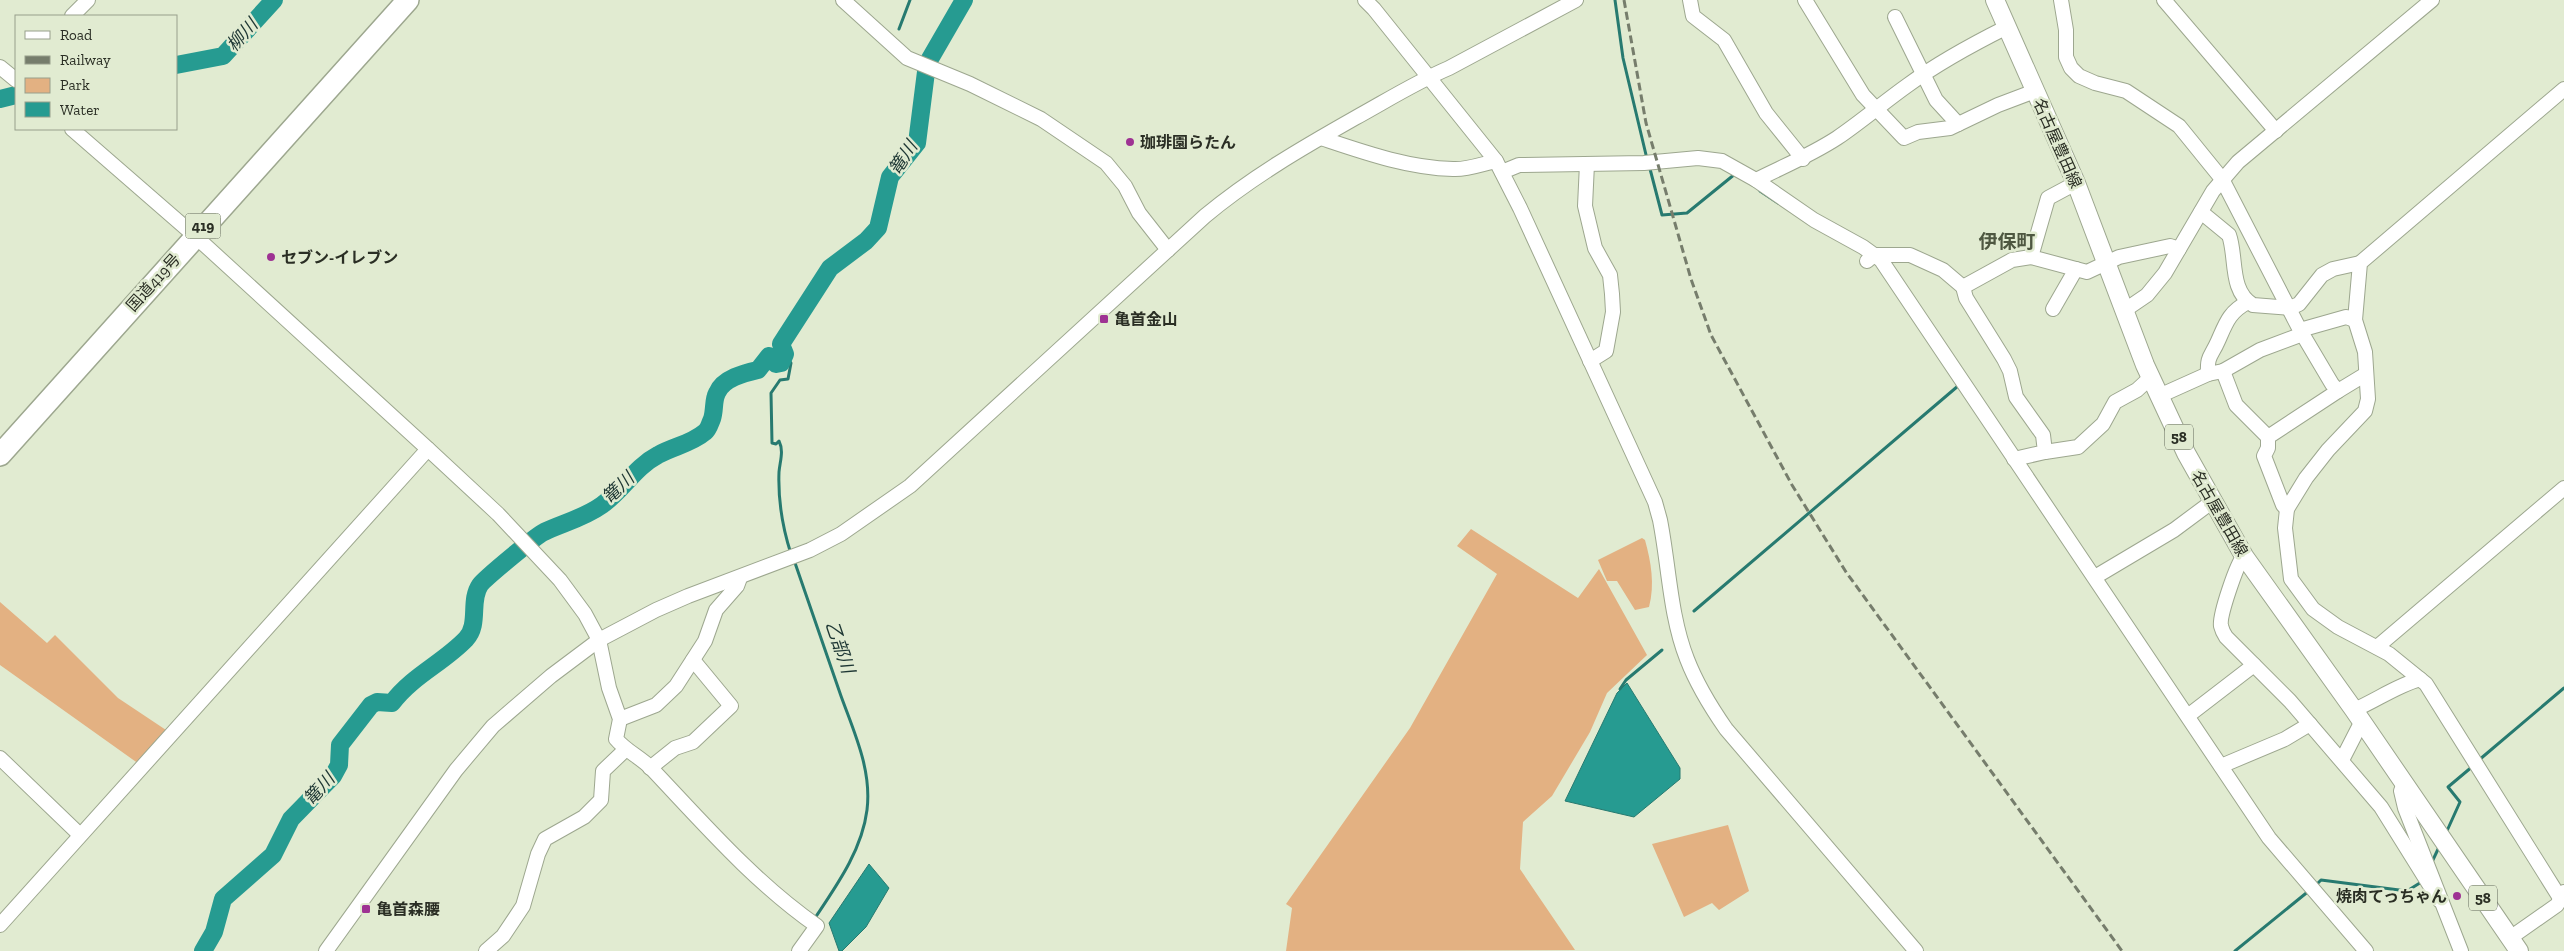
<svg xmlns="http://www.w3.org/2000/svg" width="2564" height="951" viewBox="0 0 2564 951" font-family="'Zilla Slab','Noto Sans JP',serif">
<rect width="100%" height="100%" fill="#e1ebd1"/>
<!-- green -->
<g fill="#e3b182">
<path d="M1471,529l107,69 21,-29 48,86 -40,38 -17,39 -38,64 -29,26 -3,47 55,81 -289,1 6,-43 -6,-4 124,-176 87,-154 -40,-28z"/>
<path d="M1642,538l3,2c6,22 10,44 4,67l-14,3 -18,-29h-10l-9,-21z"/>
<path d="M0,602l47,41 8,-8 63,63 51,34 -30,32 -139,-99z"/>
<path d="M1728,825l21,66 -30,19 -7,-7 -28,14 -32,-73z"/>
</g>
<!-- water -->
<g fill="#269b91" stroke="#277a70">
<path d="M1627,683l53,85v11l-46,38 -69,-16 52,-108z"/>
<path d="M869,864l20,24 -23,39 -24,24h-3l-10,-28z"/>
</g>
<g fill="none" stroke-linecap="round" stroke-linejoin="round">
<!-- stream -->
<g stroke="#277a70" stroke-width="3">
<path d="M1615,0l8,58 24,101"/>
<path d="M899,29l11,-29"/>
<path d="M1649,165l13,50 25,-2 48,-39"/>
<path d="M1760,191l18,12"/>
<path d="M785,354l6,9 -3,16 -8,1 -9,13 1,50 4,1 3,-3c5,10 1,20 0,31 -1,26 4,57 12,82"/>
<path d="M794,560c16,45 31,91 47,136 13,36 31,74 26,114 -5,40 -30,75 -52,108"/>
<path d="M1694,611l264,-225 -1,-2"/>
<path d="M1620,689l6,-9 36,-30"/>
<path d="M2479,760l85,-72"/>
<path d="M2446,833l14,-31 -12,-15 25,-21"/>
<path d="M2431,864l9,-19"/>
<path d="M2315,886l6,-6 86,11 16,-10"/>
<path d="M2235,951l75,-61"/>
</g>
<!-- river -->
<g stroke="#269b91" stroke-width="18">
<path d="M176,65l47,-9 51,-56"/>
<path d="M0,99l16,-4"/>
<path d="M203,951l11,-19 9,-33 50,-44 18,-36 42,-43 6,-11 1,-20 31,-40 6,-3 15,1c20,-27 51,-40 74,-64 14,-15 3,-38 14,-54 4,-6 57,-50 64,-53 19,-9 40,-14 58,-27 21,-15 33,-38 56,-50 16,-9 33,-11 47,-23 4,-3 5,-9 7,-13 3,-9 1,-19 5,-26 6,-15 28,-20 41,-23l11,-14 7,8 5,-1 4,-9 -4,-10 49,-76 36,-27 12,-13 12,-51 27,-34 10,-79 37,-64"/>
</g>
<defs>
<g id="minor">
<path d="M843,0l64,58 63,26 71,35 65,44 19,23 14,27 29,37"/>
<path d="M1365,0l9,9 122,152 24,47 135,294 5,18c9,46 10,96 27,139 10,26 23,47 39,70l190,222"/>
<path d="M1690,0l3,16 31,24 42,73 37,46"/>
<path d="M1805,0l58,95 41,43 14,-6 32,-4 48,-23 37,-14"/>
<path d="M2061,0l5,30v27l5,11 8,8 16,7 31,8 53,35 43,53 78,151 32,54 6,7 28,-17"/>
<path d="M2164,0l112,131"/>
<path d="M72,16l16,-16"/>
<path d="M1895,17l41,83 22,24"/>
<path d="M0,67l16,13"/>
<path d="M72,129l123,107 233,213 70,65 62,66 25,34 14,26 10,48 11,31 -4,20c10,12 24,18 35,29 53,56 103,114 166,158l-18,25"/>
<path d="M1321,138c42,14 87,30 132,31 14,1 29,-5 43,-8"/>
<path d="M1587,164l-2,42 10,42 15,27 2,19 1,18 -7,39 -16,10"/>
<path d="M1502,172l17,-7 125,-2 54,-5 24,3 34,19 58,40 49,27 18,13 388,578 97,113"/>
<path d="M1756,180c28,-14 55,-25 81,-42 25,-17 47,-36 71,-53 30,-22 65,-41 99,-58"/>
<path d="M2076,183l-28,15 -17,59 56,15 32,-15 51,-11 9,3"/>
<path d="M2201,212l28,23c8,22 0,56 24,70l37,3 9,-4 23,-29 11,-6 27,-6"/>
<path d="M1867,261l7,-6h36l33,15 20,17 3,11 38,61 6,12 6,26 27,38 2,17 -31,7"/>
<path d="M1963,287l49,-27 19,-3"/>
<path d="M2053,309l23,-40"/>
<path d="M2125,310l22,-15 18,-22 48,-82 25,-29 194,-162"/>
<path d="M2300,330l46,-13 9,3"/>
<path d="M2223,371l13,34 32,32"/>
<path d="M2208,374c-1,-19 3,-17 10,-33 8,-18 11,-29 30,-39"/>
<path d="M2159,396l49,-22 15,-3 37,-21 43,-16"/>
<path d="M2045,452l33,-5 25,-23 12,-22 22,-12 14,-13"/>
<path d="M2287,509l-4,-4 -19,-49 4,-8v-11l70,-46"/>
<path d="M2244,556c-7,7 -25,60 -23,70 1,4 3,8 5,11l64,64 91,106 58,93"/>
<path d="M2095,577l79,-47 39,-29"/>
<path d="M2377,647l187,-159"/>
<path d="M2354,710c23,-10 42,-24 66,-31"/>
<path d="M2189,715l65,-50"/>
<path d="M620,719l36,-14 20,-19 29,-45 11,-31 21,-24 3,-8"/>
<path d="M0,758l80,77"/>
<path d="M2342,760l20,-39"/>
<path d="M2221,766l64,-27 25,-15"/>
<path d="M650,768l25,-20 18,-6 38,-36 -38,-46"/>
<path d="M2404,783l-3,8 4,17 56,143"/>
<path d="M2560,898l-134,-214 -37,-30 -51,-27 -25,-18 -22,-30 -6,-51 2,-19 19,-31 22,-28 37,-39 3,-12 -3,-47 -10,-32 5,-57 204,-174"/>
<path d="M0,925l428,-476"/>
<path d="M2510,938l47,-33 7,-13"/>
<path d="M326,951l130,-181 37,-44 58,-50 48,-36 57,-30 32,-14 122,-46 31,-16 69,-48 295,-270c47,-39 97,-68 150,-98 31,-17 61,-36 94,-50l127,-68"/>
<path d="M486,951l17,-15 20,-30 15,-52 7,-15 39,-22 17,-17 2,-29 22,-21"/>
</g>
<path id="major" d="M1995,0l81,183 69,182 41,88 58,103 110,154 165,241"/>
<path id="highway" d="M0,455l408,-455"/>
</defs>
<!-- minor casing -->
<use href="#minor" stroke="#9da78f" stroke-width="16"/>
<!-- major casing -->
<use href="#major" stroke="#9da78f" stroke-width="20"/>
<!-- highway casing -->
<use href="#highway" stroke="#9da78f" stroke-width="24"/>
<!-- minor -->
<use href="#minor" stroke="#fff" stroke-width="14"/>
<!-- major -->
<use href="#major" stroke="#fff" stroke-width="18"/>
<!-- highway -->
<use href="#highway" stroke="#fff" stroke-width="21"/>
<!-- rail -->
<path stroke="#767d6c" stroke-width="3" stroke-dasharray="8 4" stroke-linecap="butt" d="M1624,0l22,123 45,156 20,56 81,150 54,87 276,379"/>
</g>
<!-- markers -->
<g fill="#9e3293" stroke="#e1ebd1" stroke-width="2">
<circle cx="1130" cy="142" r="5"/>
<circle cx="271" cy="257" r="5"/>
<rect x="1099" y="314" width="10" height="10" rx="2.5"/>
<circle cx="2457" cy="896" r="5"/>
<rect x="361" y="904" width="10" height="10" rx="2.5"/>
</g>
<g text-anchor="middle" stroke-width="5" stroke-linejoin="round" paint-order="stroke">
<!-- shield labels -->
<g fill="#e1ebd1" stroke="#616758" stroke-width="1">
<rect x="185.5" y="213.5" width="35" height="25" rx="4"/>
<rect x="2165" y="424.5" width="28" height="25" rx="4"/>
<rect x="2469" y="885.5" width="28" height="25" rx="4"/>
</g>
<g font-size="15" font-weight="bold" fill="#2a2e24">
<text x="203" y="231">419</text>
<text x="2179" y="442">58</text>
<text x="2483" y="903">58</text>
</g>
<!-- poi labels -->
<g font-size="16" font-weight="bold" fill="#2a2e24" stroke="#e1ebd1" text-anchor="start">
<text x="1140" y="148">珈琲園らたん</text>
<text x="281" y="263">セブン-イレブン</text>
<text x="1114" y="325">亀首金山</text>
<text x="2447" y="902" text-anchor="end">焼肉てっちゃん</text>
<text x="376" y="915">亀首森腰</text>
</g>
<!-- street labels -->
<g font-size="16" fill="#2a2e24" stroke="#e1ebd1">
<text transform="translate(2058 143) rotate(66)" y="6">名古屋豊田線</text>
<text transform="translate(153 282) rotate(-48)" y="6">国道419号</text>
<text transform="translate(2220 513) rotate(60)" y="6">名古屋豊田線</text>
</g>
<!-- water labels -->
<g font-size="18" font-style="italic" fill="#1d3633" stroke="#e1ebd1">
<text transform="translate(242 35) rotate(-48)" y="6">柳川</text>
<text transform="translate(903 158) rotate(-57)" y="6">篭川</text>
<text transform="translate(618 488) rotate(-44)" y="6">篭川</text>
<text transform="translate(840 647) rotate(71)" y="6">乙部川</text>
<text transform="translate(319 789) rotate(-48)" y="6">篭川</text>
</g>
<!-- quarter labels -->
<g font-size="19" font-weight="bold" fill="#4e5741" stroke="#e1ebd1">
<text x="2007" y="248">伊保町</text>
</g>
</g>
<!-- legend -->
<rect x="15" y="15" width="162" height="115" fill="#e1ebd1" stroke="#989f8c"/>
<rect x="25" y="31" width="25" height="8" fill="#ffffff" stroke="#989f8c"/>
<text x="60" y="40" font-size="15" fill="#2a2e24">Road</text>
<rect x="25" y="56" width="25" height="8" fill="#767d6c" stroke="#989f8c"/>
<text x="60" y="65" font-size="15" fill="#2a2e24">Railway</text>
<rect x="25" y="78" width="25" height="15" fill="#e3b182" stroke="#989f8c"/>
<text x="60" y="90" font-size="15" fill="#2a2e24">Park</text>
<rect x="25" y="102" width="25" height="15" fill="#269b91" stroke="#989f8c"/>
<text x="60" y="115" font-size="15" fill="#2a2e24">Water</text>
</svg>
